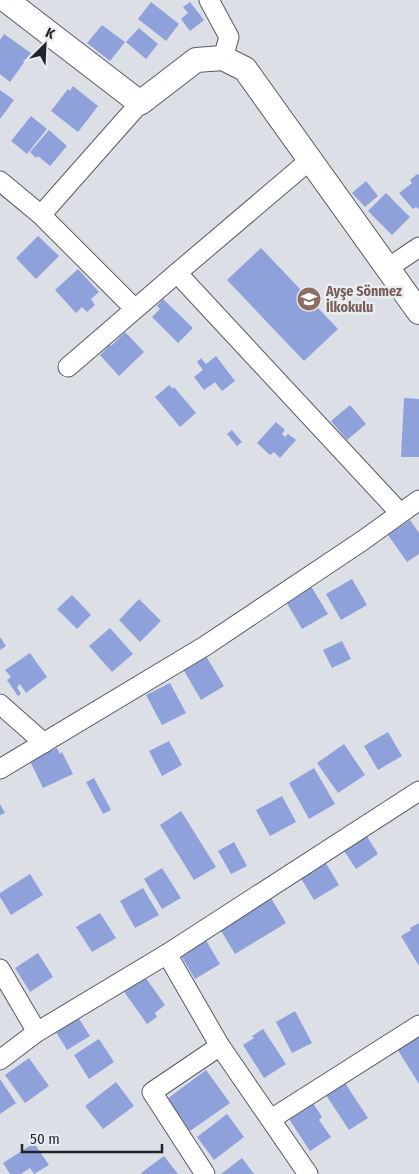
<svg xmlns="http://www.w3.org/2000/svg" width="419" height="1174" viewBox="0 0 419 1174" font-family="'Fira Sans Condensed',sans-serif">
<rect width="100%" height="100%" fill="#dddfe6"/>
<!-- building -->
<g fill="#8fa1da">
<path d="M151,2l28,22 -13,17 -28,-22z"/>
<path d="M190,2l14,18 -14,11 -9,-12 7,-6 -5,-6z"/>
<path d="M102,25l23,17 -15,19 -23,-18z"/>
<path d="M139,28l19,16 -12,15 -20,-17z"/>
<path d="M4,34l27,19 -21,29 -10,-8v-34z"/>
<path d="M73,86l25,20 -20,26 -27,-21 17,-22 2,2z"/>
<path d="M0,90l14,10 -14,19z"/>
<path d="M31,116l16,13 -20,25 -16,-13z"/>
<path d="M49,130l18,16 -17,20 -12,-10 -2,2 -6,-6z"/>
<path d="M417,174l2,1v34l-3,-2 -3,2 -14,-16 13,-10 -2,-3z"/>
<path d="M366,181l12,15 -13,11 -13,-14z"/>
<path d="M386,193l24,24 -18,18 -24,-24z"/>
<path d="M38,236l21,20 -23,23 -20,-21z"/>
<path d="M261,248l77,81 -34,32 -77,-81z"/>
<path d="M78,269l21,23 -8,7 4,6 -8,7 -5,-5 -6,6 -21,-23z"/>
<path d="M163,299l30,29 -15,15 -26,-26 8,-8 -3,-3z"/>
<path d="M125,332l19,20 -25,24 -19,-21 8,-8 -4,-4 2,-2 5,5z"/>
<path d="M216,356l19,25 -13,10 -7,-9 -11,8 -10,-13 9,-7 -6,-8 4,-4 5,6z"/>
<path d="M169,385l4,4 1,-2 22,26 -16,14 -25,-30z"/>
<path d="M404,398l15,1v58h-18z"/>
<path d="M350,405l16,19 -19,16 -16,-19z"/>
<path d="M276,422l9,8 -3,4 3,3 3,-3 8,6 -16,18 -6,-6 -4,3 -13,-12z"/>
<path d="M232,430l10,12 -5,4 -10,-12z"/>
<path d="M410,520l9,13v21l-12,8 -19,-27z"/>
<path d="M352,579l15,26 -26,15 -15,-26z"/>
<path d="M309,583l19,31 -26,15 -18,-31z"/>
<path d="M72,595l19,20 -14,14 -20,-20z"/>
<path d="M139,599l22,22 -21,21 -21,-22z"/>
<path d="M110,628l23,26 -21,18 -23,-26z"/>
<path d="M0,637l6,9 -6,4z"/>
<path d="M342,641l9,18 -19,9 -9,-18z"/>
<path d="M30,653l17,24 -21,16 -6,-9 -3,3 4,7 -3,2 -11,-16 4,-3 -6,-7z"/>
<path d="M206,656l18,30 -23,14 -18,-31z"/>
<path d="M170,683l16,30 -24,12 -16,-30z"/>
<path d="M388,732l14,24 -24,14 -14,-24z"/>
<path d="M169,741l13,24 -20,11 -13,-25z"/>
<path d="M344,744l21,31 -27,18 -21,-30z"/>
<path d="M57,748l3,6 2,-2 11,22 -30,14 -13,-27z"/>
<path d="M314,768l21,36 -26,15 -20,-36z"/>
<path d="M94,778l17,32 -8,4 -17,-32z"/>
<path d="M282,796l14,26 -26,14 -14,-26z"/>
<path d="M0,804l5,9 -5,2z"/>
<path d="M181,811l35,56 -22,13 -34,-55z"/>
<path d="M363,830l15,24 -22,15 -16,-24z"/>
<path d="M234,842l13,24 -16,8 -13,-23z"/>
<path d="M324,860l15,25 -25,15 -15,-25z"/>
<path d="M162,868l19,30 -19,11 -18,-30z"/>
<path d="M30,874l13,21 -32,20 -11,-18v-4z"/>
<path d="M143,888l16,27 -24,13 -15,-27z"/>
<path d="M271,898l15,25 -51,31 -15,-25z"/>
<path d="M100,913l16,25 -24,14 -16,-25z"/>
<path d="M419,923v43l-18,-30 10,-6 -1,-2z"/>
<path d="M204,937l16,27 -25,15 -16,-27z"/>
<path d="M38,953l15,24 -23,15 -15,-24z"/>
<path d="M143,974l22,31 -10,8 2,4 -10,7 -25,-35z"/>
<path d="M295,1011l17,32 -20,10 -16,-31z"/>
<path d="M76,1014l14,22 -23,14 -14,-23z"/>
<path d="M263,1029l23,35 -22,14 -21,-33 11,-7 -2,-2z"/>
<path d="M419,1032v52l-23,-37z"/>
<path d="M99,1039l15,23 -25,17 -15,-24z"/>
<path d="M29,1058l20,28 -24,17 -20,-28z"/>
<path d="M206,1070l24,33 -40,28 -23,-32z"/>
<path d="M0,1079l16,24 -16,11z"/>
<path d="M343,1080l25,38 -19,12 -25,-38z"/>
<path d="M116,1082l18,24 -31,23 -18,-23z"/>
<path d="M311,1100l11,17 -3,3 12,17 -21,14 -23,-35z"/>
<path d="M227,1114l17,23 -30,23 -17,-23z"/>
<path d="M34,1143l15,22 -15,9 -4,-6 -9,6h-11l-7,-11z"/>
<path d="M164,1156l14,18h-36l-1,-1z"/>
<path d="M242,1158l12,16h-33z"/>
</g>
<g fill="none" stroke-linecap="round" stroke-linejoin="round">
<defs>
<g id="minor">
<path d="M209,0l20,37 -6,21"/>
<path d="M0,181l41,34 94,94"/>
<path d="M41,215l99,-112"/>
<path d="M388,268l31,-21"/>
<path d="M177,273l223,240"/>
<path d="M68,367l109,-94 133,-113"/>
<path d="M0,704l44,39"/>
<path d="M0,769l205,-123 157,-105 57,-41"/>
<path d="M167,954l53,92 88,128"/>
<path d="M0,969l37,63"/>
<path d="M0,1060l37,-28 130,-78 252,-163"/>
<path d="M271,1119l148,-94"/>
<path d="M205,1174l-53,-82 68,-46"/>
</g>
<path id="tertiary" d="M6,0l134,103 56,-43 27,-2 22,11 174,243"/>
</defs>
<!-- minor casing -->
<use href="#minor" stroke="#5a5c62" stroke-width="21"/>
<!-- tertiary casing -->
<use href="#tertiary" stroke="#5a5c62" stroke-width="26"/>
<!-- minor -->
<use href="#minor" stroke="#fff" stroke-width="19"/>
<!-- tertiary -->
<use href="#tertiary" stroke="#fff" stroke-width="24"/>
</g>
<!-- icons -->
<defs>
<symbol id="school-disc" viewBox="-11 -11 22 22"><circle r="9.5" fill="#8d6e63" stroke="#eaecf3"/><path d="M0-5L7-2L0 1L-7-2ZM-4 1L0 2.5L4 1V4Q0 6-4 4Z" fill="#fff"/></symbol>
</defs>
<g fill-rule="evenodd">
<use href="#school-disc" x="295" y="285" width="28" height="28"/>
</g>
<g text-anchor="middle" stroke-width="5" stroke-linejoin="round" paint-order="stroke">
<!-- education labels -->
<g font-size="14" font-weight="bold" fill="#785e54" stroke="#eaecf3" text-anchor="start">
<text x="326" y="296">Ayşe Sönmez<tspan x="326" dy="16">İlkokulu</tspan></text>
</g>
</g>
<!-- north arrow -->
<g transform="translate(45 45) rotate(24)" stroke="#eaecf3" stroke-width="4" paint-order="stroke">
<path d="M0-4L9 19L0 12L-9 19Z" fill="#232427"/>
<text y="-8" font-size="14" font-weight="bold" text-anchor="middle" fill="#232427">K</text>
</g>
<!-- scale -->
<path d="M22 1144v8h140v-8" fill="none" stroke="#232427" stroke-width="2.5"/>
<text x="30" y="1144" font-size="15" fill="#232427" stroke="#eaecf3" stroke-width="4" paint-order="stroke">50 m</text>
</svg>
